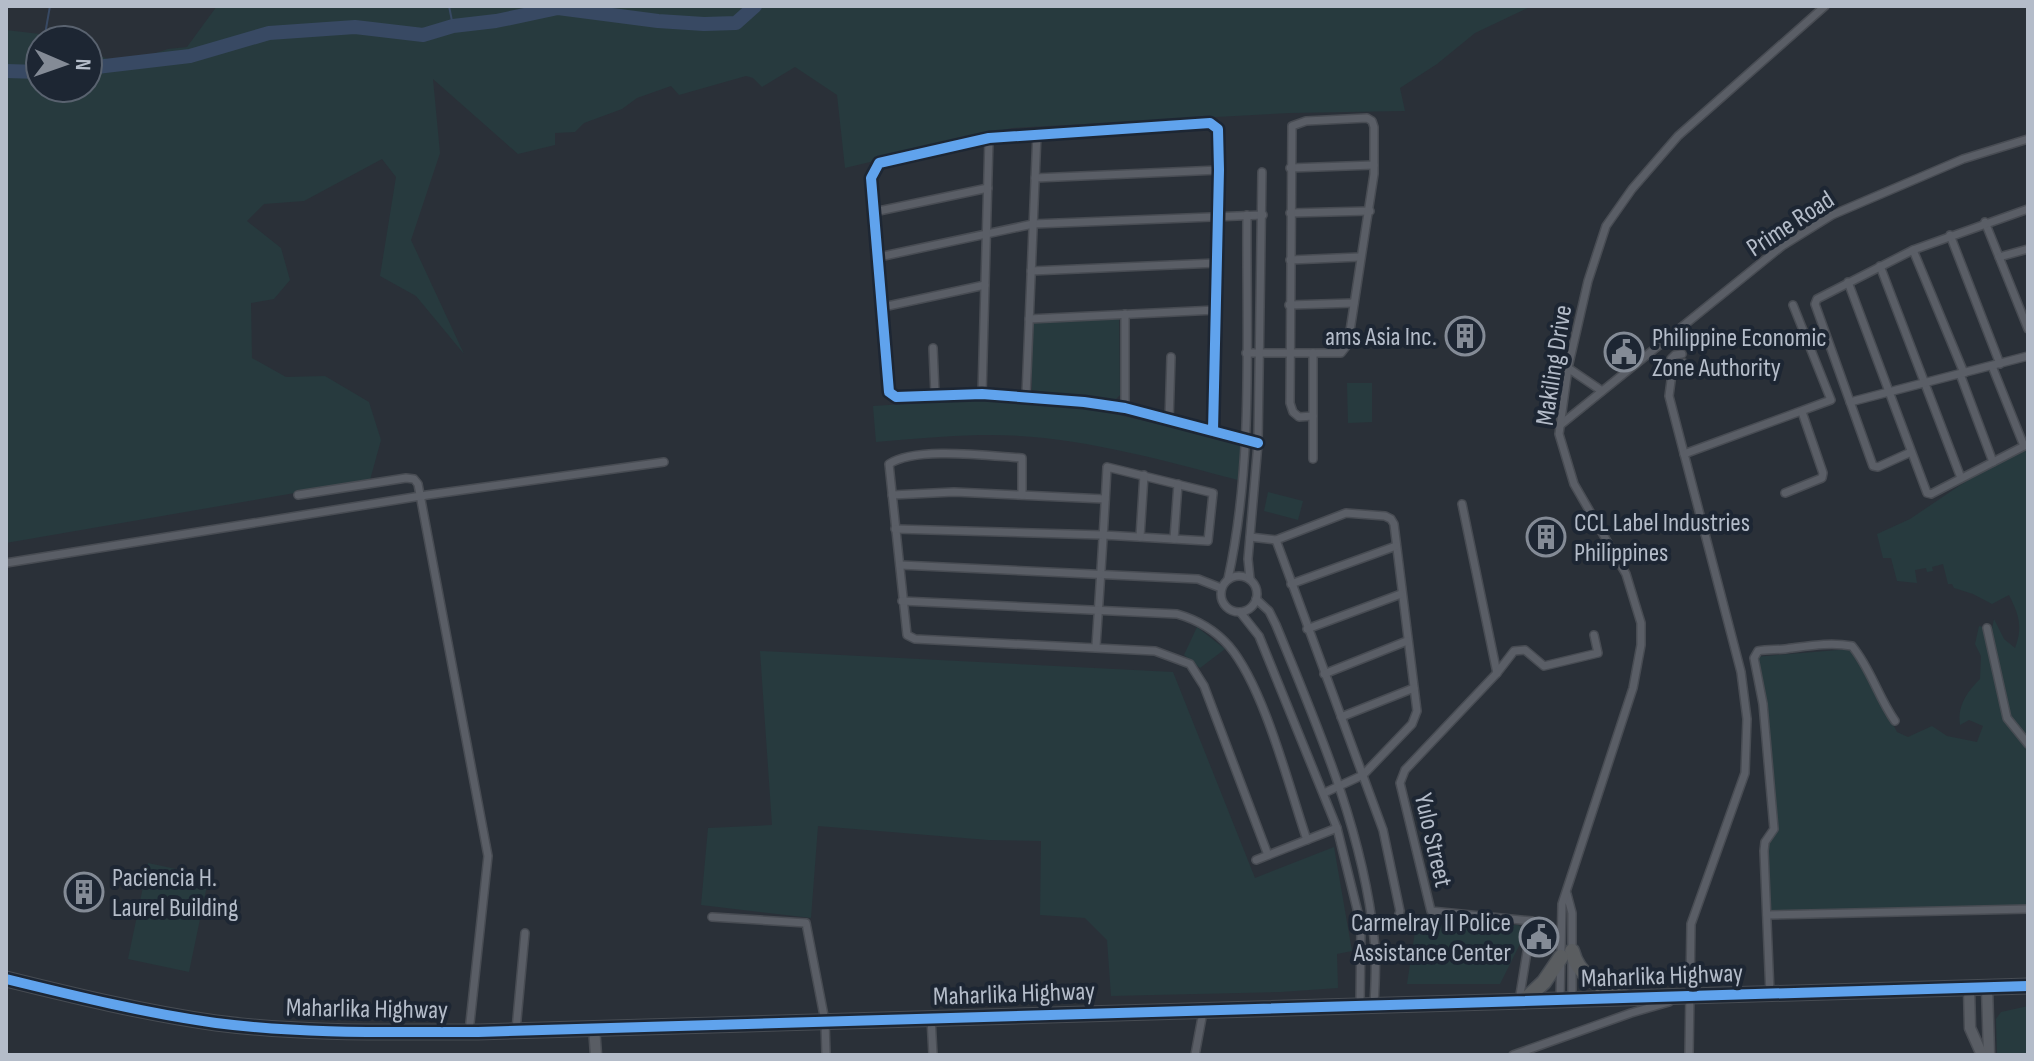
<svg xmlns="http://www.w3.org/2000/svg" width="2034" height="1061" viewBox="0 0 2034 1061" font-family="'Sofia Sans Condensed',sans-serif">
<rect width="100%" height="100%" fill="#2a3038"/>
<!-- green -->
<g fill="#273a3e">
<path d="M217,6h1315l-57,27 -38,31 -37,24 5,23 -115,2 -278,15 -167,40 -8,-73 -42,-28 -33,20 -9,-9 -7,-2 -67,19 -8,-9 -34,12 -15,11 -38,14 -9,9 -20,1v12l-37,9 -85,-75 7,74 -29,87 53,114 -48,-58 -36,-20 16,-99 -14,-18 -78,42 -40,3 -17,17 34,27 9,32 -16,19 -23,4 1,55 34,19 39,-1 44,26 12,38 -11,40 -364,63v-513l51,6 10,4h-27v48h48v-38l32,15 48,-16 19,-2z"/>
<path d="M1119,318l1,77 -7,7 -81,-12v-64l4,-4z"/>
<path d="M1347,383h25v39l-24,1z"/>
<path d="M982,399l107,9 154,36 -5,36c-83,-22 -171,-47 -258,-45 -35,1 -69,4 -104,7l-3,-36z"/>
<path d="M2028,450v457l-259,7 -5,-62 8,-20 -2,-50 -16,-125 96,-8 13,18 34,65 11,5 24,-11 15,10 30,6 6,-16 -14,-6 -9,5c-3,-19 7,-33 20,-46l1,-23 -6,-12 4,-18 13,3 2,-10 10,20 11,9c8,-21 4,-33 -6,-53l-17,9 -19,-10 -19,-6 -2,-4h-4l-5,-20 -11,3 1,4 -6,1 -1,-4 -11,2 2,13 -20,-2 -6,-23h-8l-6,-24 33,-15 80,-54z"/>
<path d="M1268,492l35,9 -5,19 -34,-9z"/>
<path d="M1197,627l28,22 -25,19 -16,-13z"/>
<path d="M760,651l413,21 82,206 79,-31 18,104 -15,3 1,34 -57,4 -170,4 -4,-56 -22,-22 -45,-3 1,-74 -53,-1 -170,-14 -7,92 -110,-13 7,-77 64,-3z"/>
<path d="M148,863l61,13 -20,96 -61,-13z"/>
<path d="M1416,925h102l3,2v15l-21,42h-93z"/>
<path d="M2028,1006v49h-31l-1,-36 5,-7z"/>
</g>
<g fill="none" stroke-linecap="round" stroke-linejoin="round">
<!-- stream -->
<g stroke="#384963" stroke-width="2">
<path d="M449,6l4,20"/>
<path d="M44,40l6,-34"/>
<path d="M39,72l1,-6"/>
</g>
<!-- river -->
<g stroke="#384963" stroke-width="14">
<path d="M88,68l102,-12 79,-23 86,-6 68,8 30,-9 43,-5 62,-13 100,13 46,3 32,-1 19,-17"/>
<path d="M6,71l34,1"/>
</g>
<defs>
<g id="street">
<path d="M1290,168l84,-3"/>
<path d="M1035,178l184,-8"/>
<path d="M874,212l114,-24"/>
<path d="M1290,213l80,-2"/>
<path d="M1985,222l43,107"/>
<path d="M1950,235l50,129"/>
<path d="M1913,250l51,123"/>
<path d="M879,257l154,-33 230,-9"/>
<path d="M1999,257l29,-8"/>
<path d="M1290,260l70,-3"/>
<path d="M1880,266l81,212"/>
<path d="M1031,271l186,-8"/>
<path d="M1848,282l79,211 4,1 97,-50"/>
<path d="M1289,305l65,-2"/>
<path d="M883,307l102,-22"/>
<path d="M1029,319l187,-9"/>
<path d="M933,348l2,46"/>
<path d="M1246,353h95l7,-9 26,-170v-47l-2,-6 -5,-3 -61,3 -14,5 -2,277 3,9 6,5 14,-1"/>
<path d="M1684,363l-12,10 -3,23 72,276 6,47 -2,54 -54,151 -2,131"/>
<path d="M1992,366l32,80"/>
<path d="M1568,368l34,23"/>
<path d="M1672,373l-1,-14 4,-4 7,-1"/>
<path d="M1960,374l33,88"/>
<path d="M982,394l7,-256"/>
<path d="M1026,396l11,-263"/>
<path d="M1850,402l178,-46"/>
<path d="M1125,408v-94"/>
<path d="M1169,421l2,-64"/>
<path d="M1559,426l223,-180 50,-31 131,-56 65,-20"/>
<path d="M1213,431l6,-261 -1,-41 -8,-6 -221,15 -110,25 -8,15 18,214 7,5 86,-3 102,8 41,6 133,35"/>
<path d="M1911,452l-33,15 -5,-1 -58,-162 2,-5 96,-49 115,-41"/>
<path d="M1684,454l147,-54 -38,-95"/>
<path d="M1313,459v-106"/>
<path d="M1785,493l37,-15 1,-5 -21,-61"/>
<path d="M298,495l108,-17 8,1 4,5 70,372 -19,176"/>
<path d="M892,495l62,-3 151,7"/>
<path d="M1022,495v-37c-32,-2 -107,-12 -133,6l18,171 8,4 240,12 35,13 14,22 64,169"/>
<path d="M1462,504l35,169"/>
<path d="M895,529l208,6 105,6 5,-48 -106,-26c-3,60 -7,120 -11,179"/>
<path d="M1140,537l4,-62"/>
<path d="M1250,537l26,3 70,-27 39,3 6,3 3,5 23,187 -5,13 -49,51 -39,18"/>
<path d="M1174,539l4,-55"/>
<path d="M1276,540l107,290 17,81 -3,9 -36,5"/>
<path d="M6,563l421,-68 237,-33"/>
<path d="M900,565l298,14 23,9"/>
<circle cx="1239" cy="594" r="18"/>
<path d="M1228,579c26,-119 18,-243 19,-364"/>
<path d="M1250,579l-2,-20 10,-116 4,-271"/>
<path d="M1291,584l105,-38"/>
<path d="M1256,599l13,12 7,14c41,100 87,205 98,313 3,22 1,45 0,67"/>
<path d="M902,601l275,13c21,6 38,16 52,32 35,41 60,141 78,194"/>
<path d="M1240,612l19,24 78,192 24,97 -1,80"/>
<path d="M1987,628l20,90 21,26"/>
<path d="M1307,629l94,-35"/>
<path d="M1324,674l83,-33"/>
<path d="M1341,717l73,-29"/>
<path d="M1256,860l81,-32"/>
<path d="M1567,894l5,19v87"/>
<path d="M1767,915l261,-6"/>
<path d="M712,917l94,6 19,98 1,34"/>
<path d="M1770,994l-6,-143 1,-9 9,-13 -11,-125 -9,-46 4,-7c9,-2 18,-1 27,-2 24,-3 44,-7 67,-3 19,23 26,51 43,75"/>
<path d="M1560,1000l2,-96 71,-216 8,-43v-22l-15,-49 -52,-90 -15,-50 9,-66 20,-87 18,-55 26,-37 46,-53 147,-130"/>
<path d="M1519,1001l13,-80 -101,-10 -31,-128 5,-13 92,-97 17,-22 11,-1 19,16 54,-13 -4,-18"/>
<path d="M931,1018l2,37"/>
<path d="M516,1030l9,-97"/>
<path d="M1195,1055l8,-43"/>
<path d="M1513,1055l118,-42 38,-11"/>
</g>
<g id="secondary">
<path d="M1987,987l2,68"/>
<path d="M1969,988l1,40 12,27"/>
<path d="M594,1027l2,28"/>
</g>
<g id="highway">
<path d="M1572,951c6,24 27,36 50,44"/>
<path d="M6,979c69,17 139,34 210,44 87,11 174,9 262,9l1550,-46"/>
<path d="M1524,1001l20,-19 17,-25"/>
</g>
</defs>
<!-- street casing -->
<use href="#street" stroke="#484c53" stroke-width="10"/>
<!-- secondary casing -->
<use href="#secondary" stroke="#484c53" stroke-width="13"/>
<!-- highway casing -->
<use href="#highway" stroke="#474c53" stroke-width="17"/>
<!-- street -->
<use href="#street" stroke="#5a5e66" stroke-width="7"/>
<!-- secondary -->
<use href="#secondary" stroke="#595d64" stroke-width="10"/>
<!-- highway -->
<use href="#highway" stroke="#5a5d60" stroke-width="14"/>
<defs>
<g id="cycleway">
<path d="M1213,431l6,-261 -1,-41 -8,-6 -221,15 -110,25 -8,15 18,214 7,5 86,-3 102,8 41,6 133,35"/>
<path d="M6,979c69,17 139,34 210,44 87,11 174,9 262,9l1550,-46"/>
</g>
</defs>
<!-- cycleway casing -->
<use href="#cycleway" stroke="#1d2633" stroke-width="15"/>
<!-- cycleway -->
<use href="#cycleway" stroke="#60a3ed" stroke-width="10"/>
</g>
<!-- icons -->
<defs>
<symbol id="building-ring" viewBox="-11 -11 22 22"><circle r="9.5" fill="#1d2633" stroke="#848b96" stroke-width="1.5"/><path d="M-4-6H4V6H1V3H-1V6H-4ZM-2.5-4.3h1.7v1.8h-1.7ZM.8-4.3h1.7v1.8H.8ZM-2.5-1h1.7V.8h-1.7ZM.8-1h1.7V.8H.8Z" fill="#848b96"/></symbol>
<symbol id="civic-ring" viewBox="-11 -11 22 22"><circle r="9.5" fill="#1d2633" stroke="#848b96" stroke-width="1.5"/><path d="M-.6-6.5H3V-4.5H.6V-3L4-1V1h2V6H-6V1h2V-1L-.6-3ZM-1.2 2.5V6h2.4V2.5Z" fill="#848b96"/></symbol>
</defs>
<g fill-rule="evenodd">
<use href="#building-ring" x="1443" y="314" width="44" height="44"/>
<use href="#civic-ring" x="1602" y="330" width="44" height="44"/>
<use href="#building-ring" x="1524" y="515" width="44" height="44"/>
<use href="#building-ring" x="62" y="870" width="44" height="44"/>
<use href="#civic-ring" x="1517" y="915" width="44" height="44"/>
</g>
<g text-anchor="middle" stroke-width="8" stroke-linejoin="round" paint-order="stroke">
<!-- street labels -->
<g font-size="26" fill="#b4bcc9" stroke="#1d2633">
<text transform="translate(1790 223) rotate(-33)" y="9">Prime Road</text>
<text transform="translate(1553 365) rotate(-81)" y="9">Makiling Drive</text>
<text transform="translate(1434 840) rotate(77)" y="9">Yulo Street</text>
<text transform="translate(1662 975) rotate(-2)" y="9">Maharlika Highway</text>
<text transform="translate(1014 993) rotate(-2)" y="9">Maharlika Highway</text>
<text transform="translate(367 1008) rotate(1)" y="9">Maharlika Highway</text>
</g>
<!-- poi labels -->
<g font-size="26" fill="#b4bcc9" stroke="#1d2633" text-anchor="start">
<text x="1437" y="345" text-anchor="end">ams Asia Inc.</text>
<text x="1652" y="346">Philippine Economic<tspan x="1652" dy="30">Zone Authority</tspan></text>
<text x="1574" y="531">CCL Label Industries<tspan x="1574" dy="30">Philippines</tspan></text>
<text x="112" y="886">Paciencia H.<tspan x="112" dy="30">Laurel Building</tspan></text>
<text x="1511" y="931" text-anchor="end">Carmelray II Police<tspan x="1511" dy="30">Assistance Center</tspan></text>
</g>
</g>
<!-- border -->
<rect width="2034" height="1061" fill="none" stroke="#b4bcc9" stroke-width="16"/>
<!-- north arrow -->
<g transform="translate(64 64) rotate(92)"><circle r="38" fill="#1d2633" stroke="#59626f" stroke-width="2"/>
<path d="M0-6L14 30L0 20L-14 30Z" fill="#848b96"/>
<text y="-12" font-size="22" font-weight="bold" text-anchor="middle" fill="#b4bcc9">N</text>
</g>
</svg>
